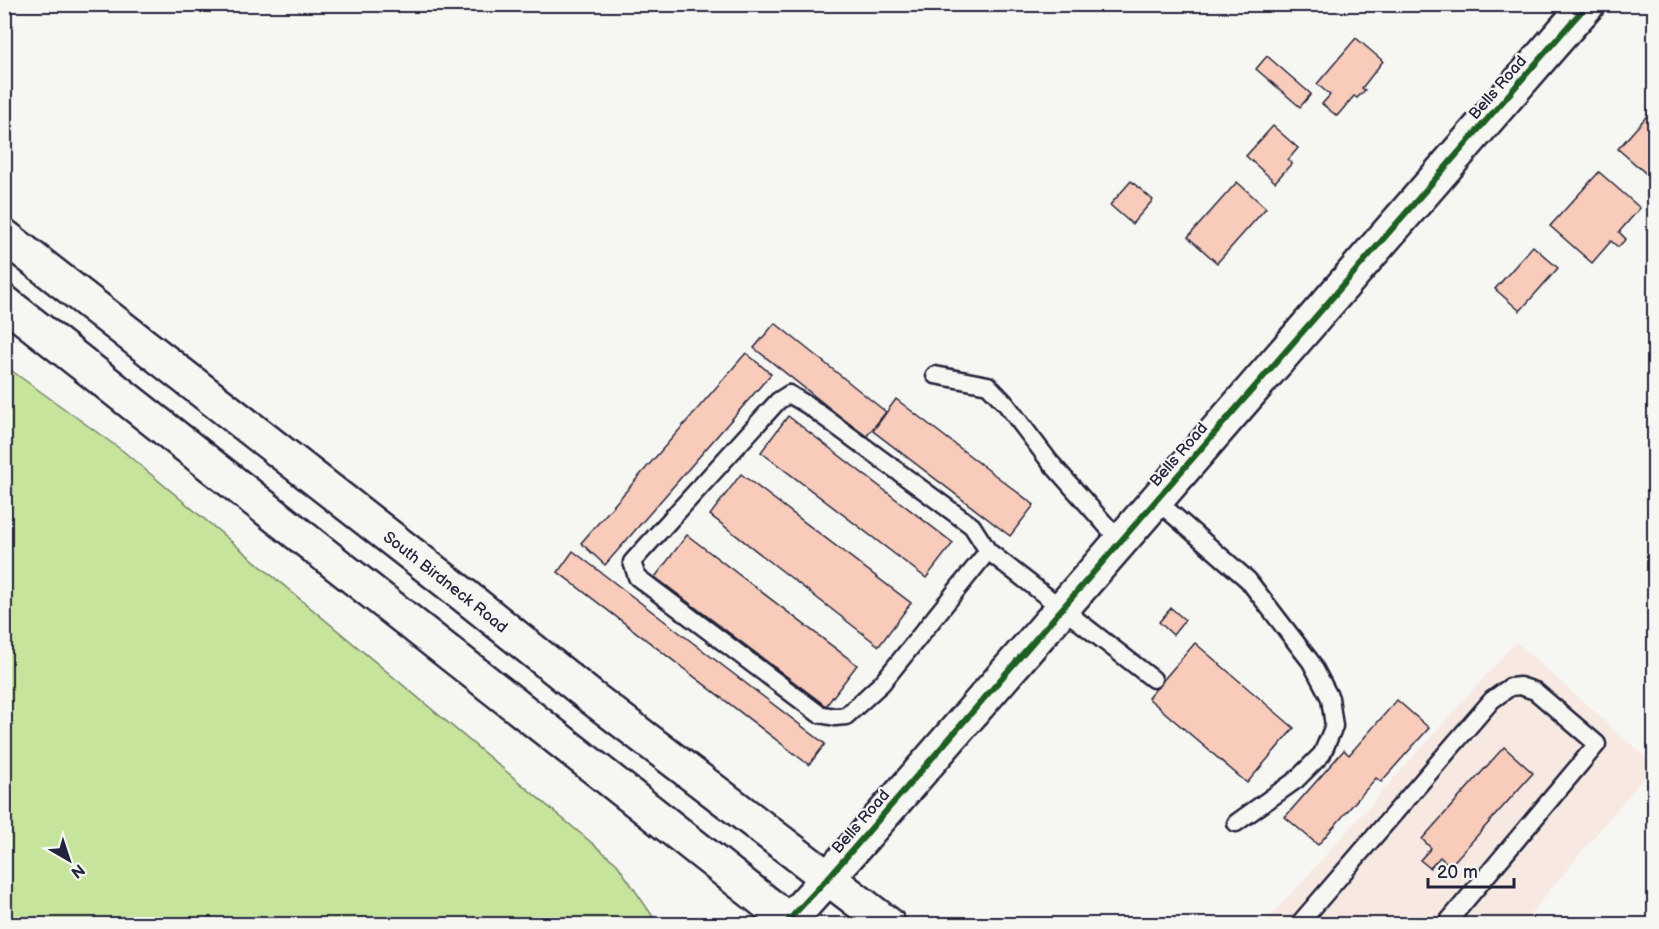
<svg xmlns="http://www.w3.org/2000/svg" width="1659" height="929" viewBox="0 0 1659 929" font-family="'Balsamiq Sans',sans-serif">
<rect width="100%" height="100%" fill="#f6f6f2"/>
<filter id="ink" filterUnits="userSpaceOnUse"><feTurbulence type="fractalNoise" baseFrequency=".0167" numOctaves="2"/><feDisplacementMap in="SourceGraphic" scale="12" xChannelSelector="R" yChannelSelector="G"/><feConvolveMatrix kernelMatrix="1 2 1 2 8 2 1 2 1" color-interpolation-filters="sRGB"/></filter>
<g filter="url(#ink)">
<!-- built -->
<path fill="#f7e9e2" d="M1516,642l138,123 -132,159h-258z"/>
<!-- green -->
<path fill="#c6e49c" stroke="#74836c" stroke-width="1.5" d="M5,366l118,85 494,413 41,60h-653z"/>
<!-- building -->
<g fill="#f8cbbb" stroke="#22223b" stroke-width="1.5">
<path d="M1356,38l27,23 -21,27 3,2 -8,8 -3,-2 -17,20 -15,-12 8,-9 -13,-11z"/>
<path d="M1267,56l44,38 -11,13 -44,-38z"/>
<path d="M1654,108v63l-4,6 -32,-28z"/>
<path d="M1273,126l25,22 -10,12 4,3 -17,19 -29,-26z"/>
<path d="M1599,172l41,36 -21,24 7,7 -8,8 -7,-6 -19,22 -42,-37z"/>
<path d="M1131,181l22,19 -21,24 -22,-19z"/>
<path d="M1237,182l29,26 -49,55 -29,-26z"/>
<path d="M1533,246l25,22 -38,43 -25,-22z"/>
<path d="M775,323l111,89 -20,25 -112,-89z"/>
<path d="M746,353l25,21 -166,191 -24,-22z"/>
<path d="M896,399l138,106 -24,31 -137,-105z"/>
<path d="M788,416l165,127 -27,35 -165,-126z"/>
<path d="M741,474l170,129 -32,43 -169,-131z"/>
<path d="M687,535l170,130 -31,41 -171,-129z"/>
<path d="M573,551l252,193 -16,21 -251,-193z"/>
<path d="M1171,608l14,12 -12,15 -14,-13z"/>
<path d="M1195,643l99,85 -47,55 -99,-85z"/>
<path d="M1397,700l32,28 -48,54 -5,-4 -58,67 -33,-28 59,-67 5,5z"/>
<path d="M1504,747l29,26 -83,93 -10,-9 -10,11 -10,-8 11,-12 -9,-9z"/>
</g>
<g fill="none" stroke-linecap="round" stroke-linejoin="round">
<defs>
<g id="service">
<path d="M935,375l53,10 18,19 44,58 70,79"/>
<path d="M1156,500l92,80 63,82 19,36 4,28 -12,28 -26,26 -60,43"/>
<path d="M988,551l-106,132 -36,33 -11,1 -16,-3 -182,-137 -5,-15 146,-161 11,-7 20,12 163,120 16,25 165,128"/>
<path d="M1299,924l193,-224 18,-13 10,-1 15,5 62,53 -151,180"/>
</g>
<path id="tertiary" d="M789,921l39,-43 742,-854 18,-20"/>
<g id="secondary">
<path id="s1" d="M4,236l456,356 131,105 297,227"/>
<path d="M4,302l789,622"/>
</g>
</defs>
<!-- service casing -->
<use href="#service" stroke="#22223b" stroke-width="21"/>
<!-- tertiary casing -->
<use href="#tertiary" stroke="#22223b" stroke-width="38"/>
<!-- secondary casing -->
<use href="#secondary" stroke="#22223b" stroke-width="38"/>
<!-- service -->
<use href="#service" stroke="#f6f6f2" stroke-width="16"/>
<!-- tertiary -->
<use href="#tertiary" stroke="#f6f6f2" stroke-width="33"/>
<!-- secondary -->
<use href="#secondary" stroke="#f6f6f2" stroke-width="33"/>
<defs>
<path id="cycleway" d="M785,924l43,-46 742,-854 18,-20"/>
</defs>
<!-- cycleway casing -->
<use href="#cycleway" stroke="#f6f6f2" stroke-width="10"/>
<!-- cycleway -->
<use href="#cycleway" stroke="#1b5e20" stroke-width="6"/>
</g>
</g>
<g text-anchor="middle" stroke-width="4.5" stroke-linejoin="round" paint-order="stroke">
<!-- street labels -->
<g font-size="16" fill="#22223b" stroke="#f6f6f2">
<text transform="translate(1497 87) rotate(-49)" y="6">Bells Road</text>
<text transform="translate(1178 454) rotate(-49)" y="6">Bells Road</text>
<text dy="6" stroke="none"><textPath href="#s1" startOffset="561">South Birdneck Road</textPath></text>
<text transform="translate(860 821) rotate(-49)" y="6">Bells Road</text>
</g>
</g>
<!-- margin -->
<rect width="1659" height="929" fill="none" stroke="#f6f6f2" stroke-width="24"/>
<rect x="12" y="12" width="1635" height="905" fill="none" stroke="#22223b" stroke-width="2" filter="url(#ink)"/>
<!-- north arrow -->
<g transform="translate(69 860) rotate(141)" stroke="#f6f6f2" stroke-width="4.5" paint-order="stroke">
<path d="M0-4.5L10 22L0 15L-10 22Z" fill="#22223b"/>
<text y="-9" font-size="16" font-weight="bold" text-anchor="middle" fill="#22223b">N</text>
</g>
<!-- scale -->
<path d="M1428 878v9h86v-9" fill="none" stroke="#22223b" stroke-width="3"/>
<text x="1437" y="878" font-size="18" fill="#22223b" stroke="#f6f6f2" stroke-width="4.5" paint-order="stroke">20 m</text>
</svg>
